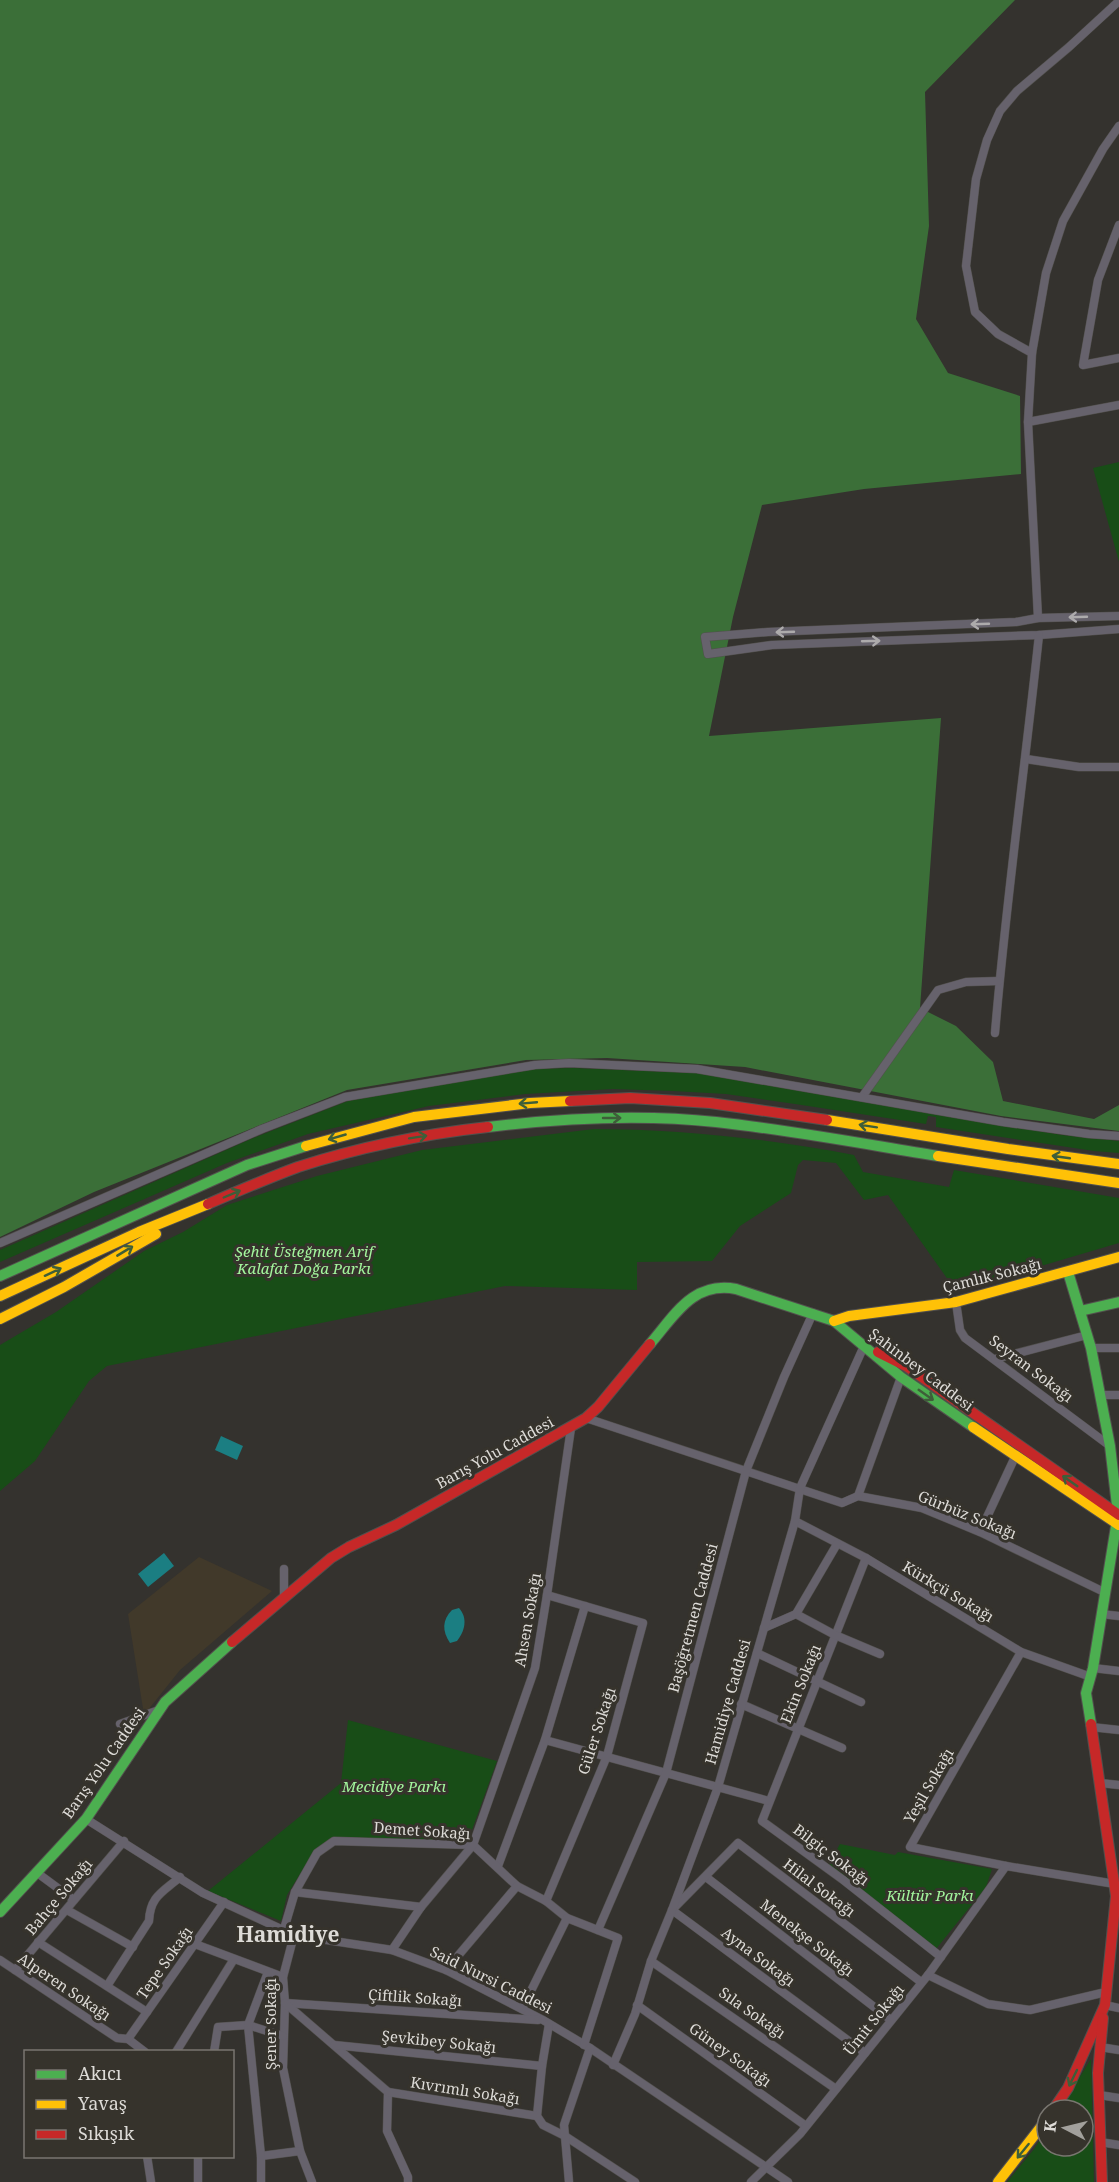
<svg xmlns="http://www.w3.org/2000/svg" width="1119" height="2182" viewBox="0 0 1119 2182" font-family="'Noto Serif',serif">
<rect width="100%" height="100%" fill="#34322e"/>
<!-- commercial -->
<path fill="#41392a" d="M199,1557l73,34 -92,79 -36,45 -16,-101z"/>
<!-- green -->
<g fill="#184d17">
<path d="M1119,462v100l-26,-94z"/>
<path d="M573,1068l123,5 366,62 57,6v12l-25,-2 -158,-24v-10l-8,-1 -2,8 -131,-20 -69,-10 -53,-3 -60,-2 -88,5 -96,12 -121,28 -81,29 -227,99v-12l251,-111 97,-38 184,-32z"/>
<path d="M594,1129c84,0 177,10 260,26l9,17 86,15 5,-17 165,28v45l-163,48 -68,-96 -24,5 -28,-37 -33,-3 -5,5 -7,28 -51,33 -28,35 -75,1v28l-132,-4 -398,80 -18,15 -54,80 -35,30v-146l56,-33 88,-61 39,-19 44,-27 90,-29 105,-26z"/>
<path d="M348,1720l149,41 -29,80 -137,-3 -18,15 -26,42 -6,26 -73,-30 133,-108z"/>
<path d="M840,1844l55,11 3,-3 94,17 -6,18 -50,62 -109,-82z"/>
<path d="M1091,2059l3,123h-87l27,-33 13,-20v17h36v-36h-24z"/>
</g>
<!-- forest -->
<path fill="#3b6f38" d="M0,0h1015l-90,92 4,134 -13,93 32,54 72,23 1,78 -157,15 -102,16 -29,112 -24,119 232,-18 -21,290 36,18 37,36 10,39 91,18 25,-14v26l-118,-15 -256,-49 -138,-9 -81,2 -179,30 -253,102 -94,45z"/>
<!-- water -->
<g fill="#1b7e82">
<path d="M221,1436l22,10 -6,14 -22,-10z"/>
<path d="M164,1553l10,13 -26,21 -10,-13z"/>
<path d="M459,1608c9,10 6,23 -2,33l-7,2c-8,-12 -8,-23 2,-33z"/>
</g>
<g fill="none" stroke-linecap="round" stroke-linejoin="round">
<defs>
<g id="street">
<path d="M1119,225l-21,55 -15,85 36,-7"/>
<path d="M1032,353l-34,-19 -23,-22 -9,-46 10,-87 11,-39 13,-29 17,-20 52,-44 50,-46"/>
<path d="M1028,422l91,-17"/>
<path d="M1119,616l-81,2 -22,4 -248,10 -63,5 3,17 64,-9 267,-10 80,-6"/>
<path d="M1038,618l-10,-196 4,-69 14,-80 17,-52 40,-72 16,-23"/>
<path d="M1026,759l53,8h40"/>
<path d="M995,1033c11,-133 30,-265 44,-398"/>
<path d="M862,1097l76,-107 28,-8 33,-1"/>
<path d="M0,1243l262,-114 83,-32 190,-32 34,-2 128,6 306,53 86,12 30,2"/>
<path d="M956,1302l4,28 5,8 145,108"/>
<path d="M1091,1348h28"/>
<path d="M995,1359l92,-24"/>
<path d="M1100,1395h19"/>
<path d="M586,1418l256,85 16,-7 64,12 58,24 124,60"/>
<path d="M858,1496l43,-119"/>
<path d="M795,1521l71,37 155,94 70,25"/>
<path d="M980,1532l35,-75"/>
<path d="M866,1558l-104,263 80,58 99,78"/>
<path d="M284,1595v-26"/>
<path d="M796,1614l39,21 45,19"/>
<path d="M1101,1614l18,2"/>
<path d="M764,1628l32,-14 41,-70"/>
<path d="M1021,1652l-111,195 96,19 109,18"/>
<path d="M757,1653l104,49"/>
<path d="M1093,1668l26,3"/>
<path d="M741,1704l101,44"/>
<path d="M120,1724l39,-14"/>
<path d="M1091,1727l28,3"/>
<path d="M545,1740l224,61"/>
<path d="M1100,1783l19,2"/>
<path d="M86,1819l117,74 91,42 98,15 54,20 97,50 47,28 198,134"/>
<path d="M498,1866l47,-126 40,-134 -38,-11"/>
<path d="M36,1872l38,28"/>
<path d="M706,1877l185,143"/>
<path d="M295,1892l126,15"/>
<path d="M546,1901l61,-145 36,-133 -58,-17"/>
<path d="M67,1910l66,37"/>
<path d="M284,1929l11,-37 22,-39 17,-12 139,4 44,41 29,15 21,17 51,20 -34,107"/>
<path d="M598,1930l68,-157 80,-302 38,-94 29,-64"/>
<path d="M294,1935l-11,42 2,26 -2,65 17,83 12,31"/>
<path d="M38,1942l109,70"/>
<path d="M195,1944l88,33"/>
<path d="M392,1950l29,-43 52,-62 62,-177 12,-73 24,-167"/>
<path d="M0,1960l117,78 11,1 17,13"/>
<path d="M651,1961l185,128"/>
<path d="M15,1970l109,-129"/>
<path d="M446,1970l71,-84"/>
<path d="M928,1975l60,29 42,6 76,-18"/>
<path d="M107,1986l42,-65c1,-25 14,-29 31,-44"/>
<path d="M285,2003l253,17"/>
<path d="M285,2003l103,89 -1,39 21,46v5"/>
<path d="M637,2005l169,121"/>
<path d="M1105,2005l14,3"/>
<path d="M522,2009l45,-91"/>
<path d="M549,2024l-7,42 -5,50 6,9 22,11 70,46"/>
<path d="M128,2039l96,-137"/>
<path d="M334,2045l208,21"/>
<path d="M1100,2047l19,3"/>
<path d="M176,2052l58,-93"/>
<path d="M214,2052l4,-25 30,-2 35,11"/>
<path d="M865,2053l-193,-143 66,-67 183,139"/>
<path d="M613,2065l22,-51 16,-53 21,-51 46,-123 77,-266 5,-33 64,-142"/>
<path d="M388,2092l149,24"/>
<path d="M1099,2095l20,3"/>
<path d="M1100,2142l19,3"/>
<path d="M147,2156l4,26"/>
<path d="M261,2156l39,-5"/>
<path d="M198,2182v-26"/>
<path d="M261,2182v-26l-13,-131 20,-53"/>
<path d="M569,2182l-5,-57 26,-77"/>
<path d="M751,2182l49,-48 128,-159 78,-109"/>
</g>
<g id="fast">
<path d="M488,1127c75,-9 153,-13 228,-5 74,8 148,22 222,34"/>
<path d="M1068,1272l23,76 19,98 8,68 -25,154 -7,25 5,31"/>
<path d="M0,1276l247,-111 59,-19"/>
<path d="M1080,1311l39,-9"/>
<path d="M650,1344c25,-29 43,-63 86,-55l98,32 67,56 72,50"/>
<path d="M0,1912l86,-93 79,-117 67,-60"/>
</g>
<g id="slow">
<path d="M827,1120l181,29 111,15"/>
<path d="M306,1146l108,-29 116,-14 40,-2"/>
<path d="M938,1156l181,27"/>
<path d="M0,1296l139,-64 69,-28"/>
<path d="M0,1319l64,-32 92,-53"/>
<path d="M834,1321l15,-5 107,-14 163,-45"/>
<path d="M973,1427l146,98"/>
<path d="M998,2182l49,-63"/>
</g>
<g id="jam">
<path d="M570,1101l60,-3 80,5 117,17"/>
<path d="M208,1204c30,-13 60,-26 90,-37 62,-20 126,-33 190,-40"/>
<path d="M878,1352l28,14 213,149"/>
<path d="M232,1642l99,-84 18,-11 47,-22 190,-107 12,-11 52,-63"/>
<path d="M1053,2110l15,-22 37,-83 11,-109 -25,-172"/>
<path d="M1102,2182l-4,-109 5,-55"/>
</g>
</defs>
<!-- street casing -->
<use href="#street" stroke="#52504d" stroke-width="9"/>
<!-- fast casing -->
<use href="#fast" stroke="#52504d" stroke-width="12"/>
<!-- slow casing -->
<use href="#slow" stroke="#52504d" stroke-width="12"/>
<!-- jam casing -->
<use href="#jam" stroke="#52504d" stroke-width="12"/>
<!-- street -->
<use href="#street" stroke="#66626c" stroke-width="8"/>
<!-- fast -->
<use href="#fast" stroke="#4caf50" stroke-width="10"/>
<!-- slow -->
<use href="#slow" stroke="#ffc107" stroke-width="10"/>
<!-- jam -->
<use href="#jam" stroke="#c62828" stroke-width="10"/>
</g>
<!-- one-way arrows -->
<defs><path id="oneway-shaft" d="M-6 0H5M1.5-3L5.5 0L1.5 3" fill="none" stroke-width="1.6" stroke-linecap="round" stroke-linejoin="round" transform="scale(1.5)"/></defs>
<g stroke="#adabac">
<use href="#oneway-shaft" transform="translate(1078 617) rotate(178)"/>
<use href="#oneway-shaft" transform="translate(980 624) rotate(178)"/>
<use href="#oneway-shaft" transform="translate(785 632) rotate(178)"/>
<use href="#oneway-shaft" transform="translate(871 641) rotate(-2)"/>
</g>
<g stroke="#3e5e39">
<use href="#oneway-shaft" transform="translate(528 1103) rotate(175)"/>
<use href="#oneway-shaft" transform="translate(612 1118)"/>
<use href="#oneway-shaft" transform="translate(868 1126) rotate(-171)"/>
<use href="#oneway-shaft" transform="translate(337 1137) rotate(164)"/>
<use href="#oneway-shaft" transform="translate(418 1137) rotate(-9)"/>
<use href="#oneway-shaft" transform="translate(1061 1157) rotate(-172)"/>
<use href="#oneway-shaft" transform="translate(232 1194) rotate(-23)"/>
<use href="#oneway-shaft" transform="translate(125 1251) rotate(-31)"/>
<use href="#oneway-shaft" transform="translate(53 1272) rotate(-25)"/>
<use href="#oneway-shaft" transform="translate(926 1395) rotate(35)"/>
<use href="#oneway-shaft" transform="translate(1070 1481) rotate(-145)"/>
<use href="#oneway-shaft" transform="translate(1073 2078) rotate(116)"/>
<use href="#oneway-shaft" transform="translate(1023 2151) rotate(129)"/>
</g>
<g text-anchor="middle" stroke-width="6" stroke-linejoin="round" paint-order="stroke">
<!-- park labels -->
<g font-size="15" font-style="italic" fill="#a3f69d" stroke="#36332c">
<text x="304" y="1257">Şehit Üsteğmen Arif<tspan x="304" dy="17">Kalafat Doğa Parkı</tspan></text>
<text x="394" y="1792">Mecidiye Parkı</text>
<text x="930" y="1901">Kültür Parkı</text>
</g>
<!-- street labels -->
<g font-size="15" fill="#dddbd7" stroke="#36332c">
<text transform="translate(992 1276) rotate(-14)" y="5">Çamlık Sokağı</text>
<text transform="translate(1031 1369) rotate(37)" y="5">Seyran Sokağı</text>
<text transform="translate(921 1370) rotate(37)" y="5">Şahinbey Caddesi</text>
<text transform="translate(495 1453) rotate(-29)" y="5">Barış Yolu Caddesi</text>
<text transform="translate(967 1515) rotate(22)" y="5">Gürbüz Sokağı</text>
<text transform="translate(948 1592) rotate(31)" y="5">Kürkçü Sokağı</text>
<text transform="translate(693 1618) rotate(-75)" y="5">Başöğretmen Caddesi</text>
<text transform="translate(528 1620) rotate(-80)" y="5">Ahsen Sokağı</text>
<text transform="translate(801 1684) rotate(-68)" y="5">Ekin Sokağı</text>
<text transform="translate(728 1702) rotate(-74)" y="5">Hamidiye Caddesi</text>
<text transform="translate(597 1731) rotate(-72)" y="5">Güler Sokağı</text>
<text transform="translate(104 1763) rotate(-55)" y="5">Barış Yolu Caddesi</text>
<text transform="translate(929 1786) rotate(-60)" y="5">Yeşil Sokağı</text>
<text transform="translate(422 1831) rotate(4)" y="5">Demet Sokağı</text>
<text transform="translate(831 1855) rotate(37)" y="5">Bilgiç Sokağı</text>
<text transform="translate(819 1888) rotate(37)" y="5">Hilal Sokağı</text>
<text transform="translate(59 1897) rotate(-50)" y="5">Bahçe Sokağı</text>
<text transform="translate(807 1938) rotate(38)" y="5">Menekşe Sokağı</text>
<text transform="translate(758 1957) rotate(37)" y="5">Ayna Sokağı</text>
<text transform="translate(165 1963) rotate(-55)" y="5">Tepe Sokağı</text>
<text transform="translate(491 1980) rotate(26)" y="5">Said Nursi Caddesi</text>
<text transform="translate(64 1987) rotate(34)" y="5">Alperen Sokağı</text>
<text transform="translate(415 1998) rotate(4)" y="5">Çiftlik Sokağı</text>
<text transform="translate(752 2013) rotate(35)" y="5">Sıla Sokağı</text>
<text transform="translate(874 2020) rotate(-51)" y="5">Ümit Sokağı</text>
<text transform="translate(271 2024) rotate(-90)" y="5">Şener Sokağı</text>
<text transform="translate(439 2042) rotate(6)" y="5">Şevkibey Sokağı</text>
<text transform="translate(730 2055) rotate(36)" y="5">Güney Sokağı</text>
<text transform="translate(465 2091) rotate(9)" y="5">Kıvrımlı Sokağı</text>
</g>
<!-- district labels -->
<g font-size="21" font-weight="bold" fill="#dddbd7" stroke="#36332c">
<text x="288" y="1942">Hamidiye</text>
</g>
</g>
<!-- legend -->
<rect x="24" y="2050" width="210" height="108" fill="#36332c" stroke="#797670" stroke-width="1.5"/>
<rect x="36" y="2070" width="30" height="9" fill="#4caf50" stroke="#797670" stroke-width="1.5"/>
<text x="78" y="2080" font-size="18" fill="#dddbd7">Akıcı</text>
<rect x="36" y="2100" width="30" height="9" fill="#ffc107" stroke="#797670" stroke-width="1.5"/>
<text x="78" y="2110" font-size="18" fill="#dddbd7">Yavaş</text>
<rect x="36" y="2130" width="30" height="9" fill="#c62828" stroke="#797670" stroke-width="1.5"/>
<text x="78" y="2140" font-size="18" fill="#dddbd7">Sıkışık</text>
<!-- north arrow -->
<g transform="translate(1065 2128) rotate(277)"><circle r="28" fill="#36332c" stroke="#797670" stroke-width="1.5"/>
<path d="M0-4.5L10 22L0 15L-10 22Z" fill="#a2a09c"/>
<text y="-9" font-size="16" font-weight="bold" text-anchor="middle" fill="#dddbd7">K</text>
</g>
</svg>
